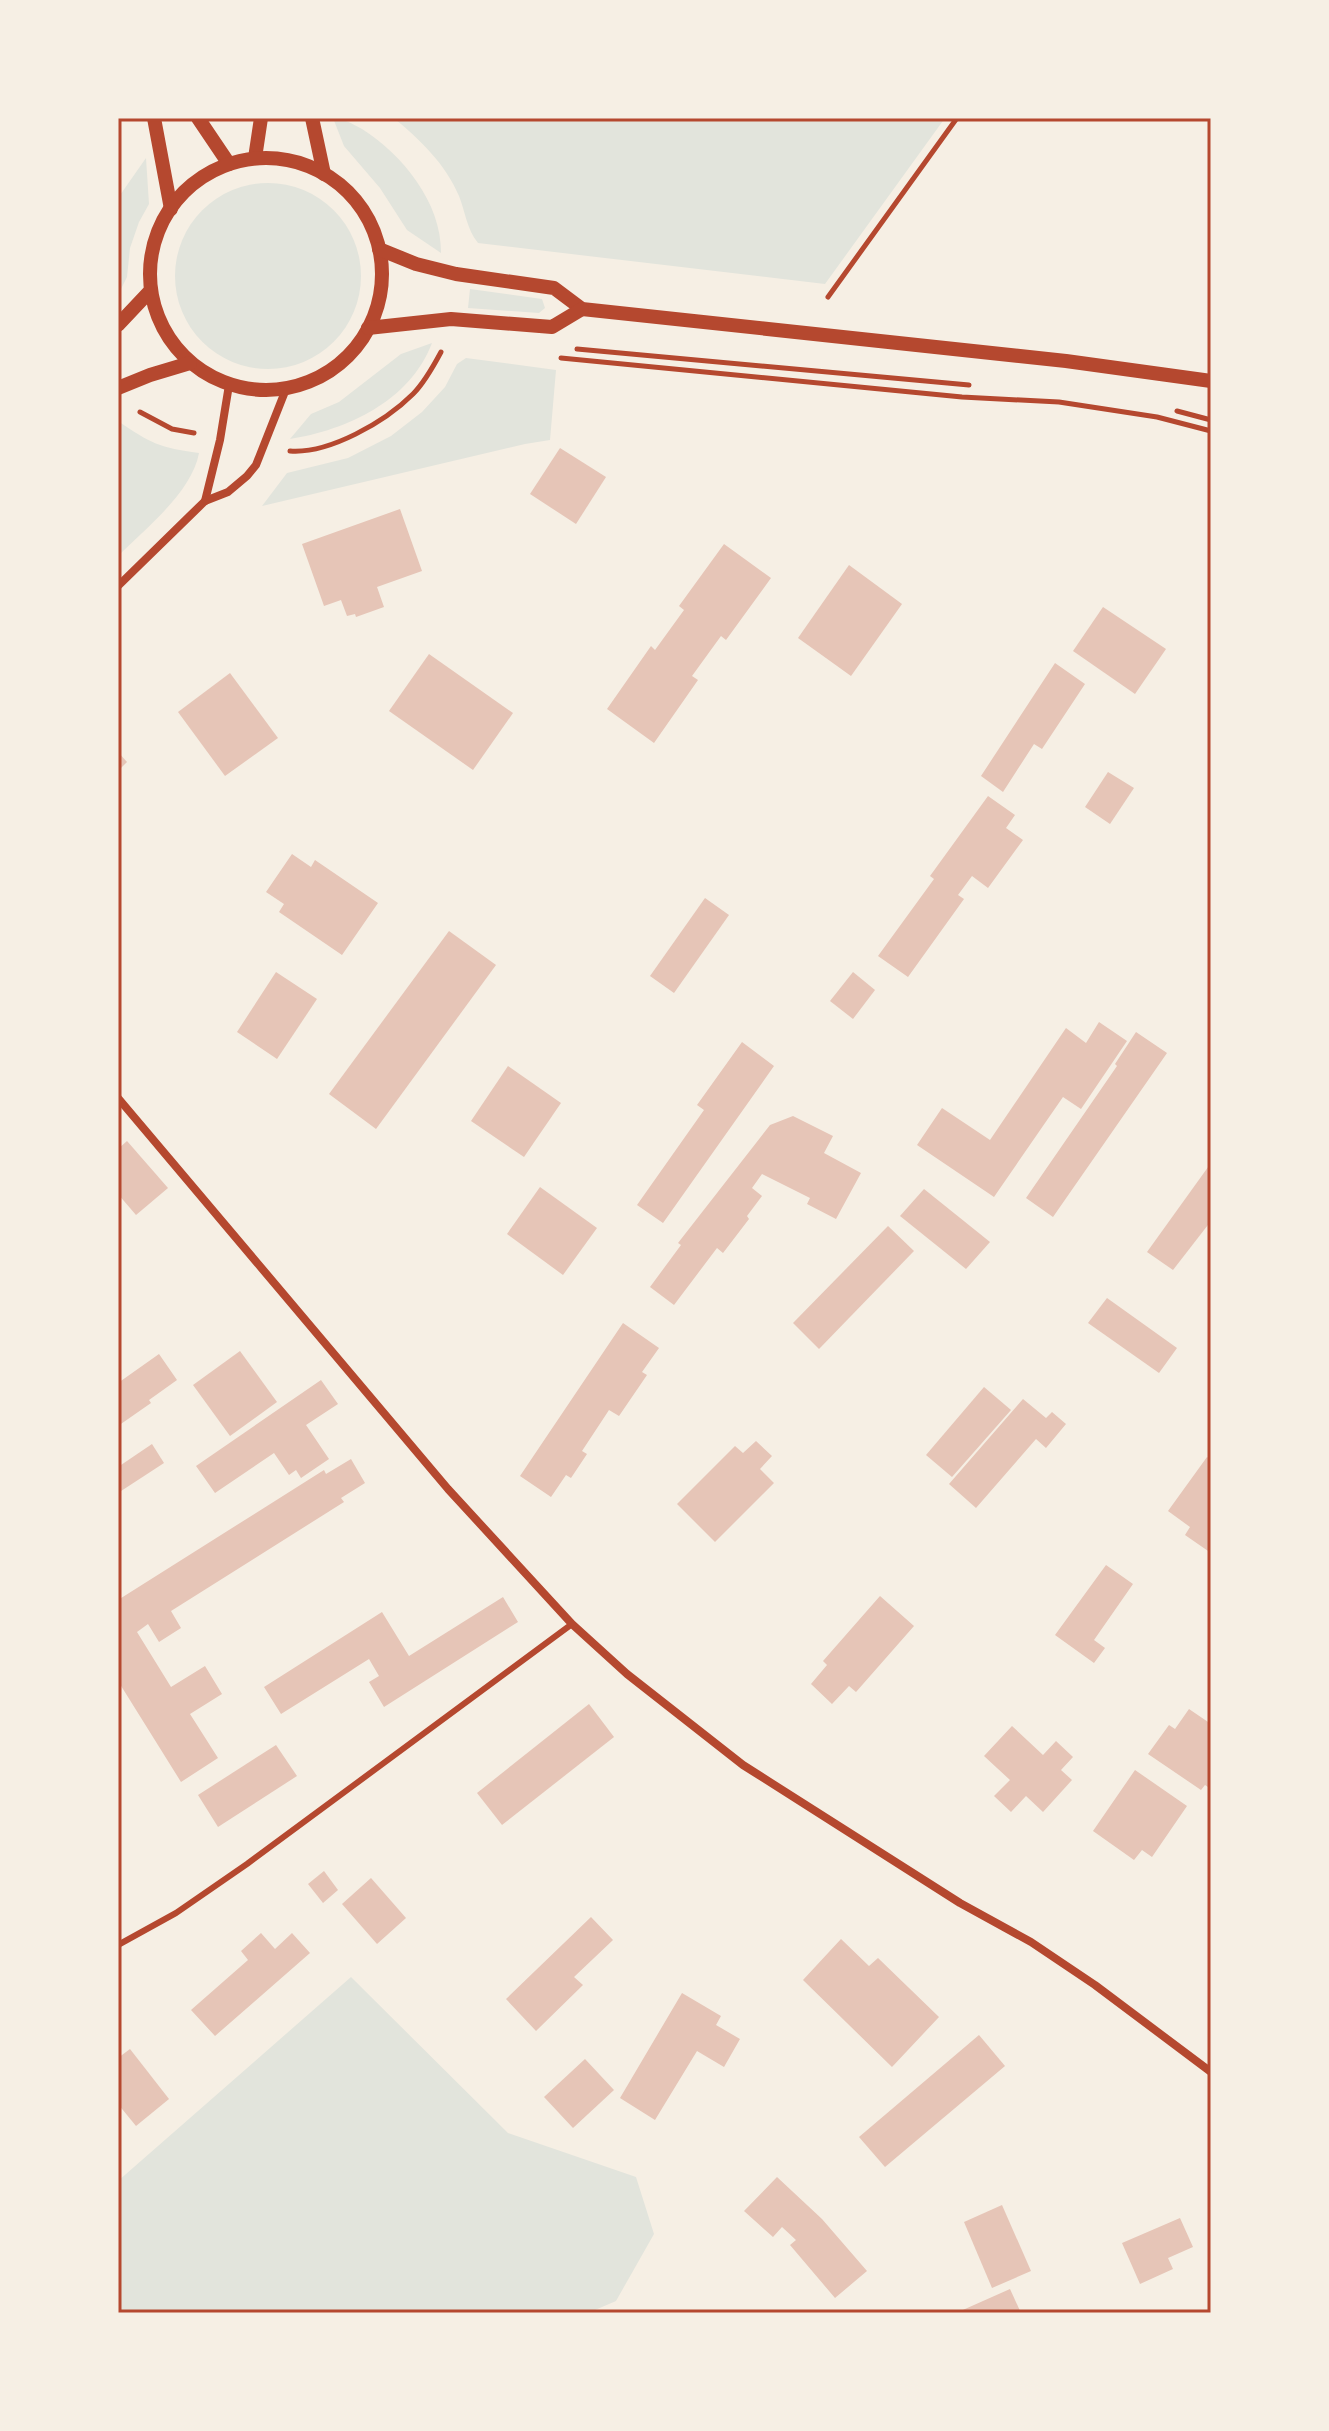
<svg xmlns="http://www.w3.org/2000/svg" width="1329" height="2431" viewBox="0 0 1329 2431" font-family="'Nunito Sans',sans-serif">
<rect width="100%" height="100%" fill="#f6efe4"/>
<!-- green -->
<g fill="#e2e4dc">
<path d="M333,118c11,0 19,6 29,11 40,25 80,74 79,124l-34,-23 -27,-42 -36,-42z"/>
<path d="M394,118h551l-120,166 -347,-41c-11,-13 -13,-32 -19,-47 -14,-33 -39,-56 -65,-78z"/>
<path d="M146,158l3,46 -10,18 -9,26 -3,29 -9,18v-97z"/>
<circle cx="268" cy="276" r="93"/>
<path d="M470,289l72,10 3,9 -6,5 -71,-5z"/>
<path d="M432,343c-22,58 -85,87 -142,96l21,-25 28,-12 62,-48z"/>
<path d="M466,358l90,12 -6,70 -25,4 -263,62 25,-33 61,-15 43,-22 31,-24 23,-25 12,-23z"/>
<path d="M118,421c32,22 42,27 81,32 -7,39 -54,76 -81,103z"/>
<path d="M351,1977l157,156 128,44 18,57 -38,67 -28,12h-470v-132z"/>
</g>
<!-- building -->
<g fill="#e6c5b7">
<path d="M560,448l46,29 -30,47 -46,-30z"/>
<path d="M400,509l22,62 -45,16 7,20 -28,10 -1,-3 -8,2 -6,-16 -17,6 -22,-62z"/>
<path d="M724,544l47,34 -45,62 -5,-4 -29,40 6,4 -44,63 -47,-34 44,-63 4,4 29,-40 -5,-4z"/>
<path d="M849,565l53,39 -51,72 -53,-38z"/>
<path d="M1103,607l63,42 -31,45 -62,-43z"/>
<path d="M429,654l84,59 -40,57 -84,-59z"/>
<path d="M1055,663l30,21 -43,65 -8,-5 -31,48 -22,-16z"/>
<path d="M230,673l48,65 -53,38 -47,-64z"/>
<path d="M118,752l9,10 -9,9z"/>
<path d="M1108,772l26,16 -24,36 -25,-17z"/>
<path d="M988,796l27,19 -9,13 17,12 -35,48 -16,-12 -14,19 6,4 -56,78 -30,-21 56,-77 -4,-3z"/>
<path d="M292,854l19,13 4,-7 63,43 -36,52 -63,-43 5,-8 -18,-12z"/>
<path d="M705,898l24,17 -55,78 -24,-17z"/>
<path d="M449,931l47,34 -120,164 -47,-35z"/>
<path d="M276,972l41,27 -40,60 -40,-27z"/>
<path d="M853,972l22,18 -22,29 -23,-18z"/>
<path d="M1099,1022l28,19 -46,68 -18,-12 -69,100 -77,-52 25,-37 48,32 76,-112 20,15z"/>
<path d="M1136,1032l31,21 -114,164 -27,-19 91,-132 -2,-2z"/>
<path d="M742,1042l32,24 -111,157 -26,-18 67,-95 -7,-5z"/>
<path d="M508,1066l53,37 -37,54 -53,-36z"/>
<path d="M793,1116l40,20 -9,17 37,20 -25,46 -29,-15 3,-6 -48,-24 -10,14 10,8 -15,20 2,3 -26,34 -6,-5 -43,57 -24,-18 31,-42 -3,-2 92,-118z"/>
<path d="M127,1141l41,47 -32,27 -18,-21v-45z"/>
<path d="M1211,1163v58l-38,49 -26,-18z"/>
<path d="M540,1187l57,41 -34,47 -56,-41z"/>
<path d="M924,1189l66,53 -24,27 -66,-53z"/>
<path d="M888,1226l26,25 -95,98 -26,-26z"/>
<path d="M1107,1298l70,50 -18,25 -71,-50z"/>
<path d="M623,1323l36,25 -17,24 5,3 -28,41 -10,-6 -27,41 5,3 -16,24 -5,-3 -15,22 -31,-21z"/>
<path d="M240,1351l37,51 -47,34 -37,-51z"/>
<path d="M159,1354l18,26 -28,20 2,3 -33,23v-43z"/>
<path d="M321,1380l17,24 -32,21 23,34 -28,19 -5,-8 -7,5 -15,-22 -59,40 -19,-27z"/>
<path d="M984,1387l27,23 -59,67 -26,-22z"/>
<path d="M1023,1399l23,19 6,-6 14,12 -20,24 -10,-9 -60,69 -27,-24z"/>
<path d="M756,1441l16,15 -12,13 14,14 -59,59 -38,-38 58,-58 8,7z"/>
<path d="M152,1444l12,19 -46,30v-26z"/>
<path d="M1207,1457l4,3v93l-26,-18 5,-8 -22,-16z"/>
<path d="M351,1459l14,24 -24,15 3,4 -173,109 10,17 -22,14 -11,-18 -11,8 34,55 34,-21 17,28 -32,20 28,44 -37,24 -63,-101v-81l206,-130 2,4z"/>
<path d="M1106,1565l27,19 -39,56 11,8 -11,15 -39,-28z"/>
<path d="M880,1596l34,30 -58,66 -7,-6 -17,18 -21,-20 16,-19 -4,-4z"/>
<path d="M503,1597l15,25 -134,85 -15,-25 10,-6 -10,-17 -88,55 -17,-27 118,-75 27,44z"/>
<path d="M589,1704l25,33 -112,88 -25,-32z"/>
<path d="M1189,1709l22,15v65l-6,-4 -4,5 -53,-36 21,-29 6,4z"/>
<path d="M1012,1726l31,29 13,-14 17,16 -12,13 11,10 -29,32 -17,-16 -15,16 -17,-16 16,-16 -26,-24z"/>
<path d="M276,1745l21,31 -79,51 -20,-32z"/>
<path d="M1135,1770l52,36 -35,51 -10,-7 -8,10 -41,-29z"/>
<path d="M324,1871l14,19 -15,13 -15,-19z"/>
<path d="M371,1878l35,40 -29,26 -35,-40z"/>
<path d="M591,1917l22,23 -39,37 9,8 -47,46 -30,-32z"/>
<path d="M261,1933l14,16 17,-16 18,20 -95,83 -24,-26 57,-50 -7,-9z"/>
<path d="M841,1939l28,27 9,-8 61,59 -47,50 -89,-87z"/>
<path d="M682,1993l39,23 -5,9 24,14 -16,28 -27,-16 -42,69 -35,-22z"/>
<path d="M979,2035l26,31 -120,101 -26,-30z"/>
<path d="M130,2049l39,50 -33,27 -18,-22v-46z"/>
<path d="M585,2059l29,31 -41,38 -29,-31z"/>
<path d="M777,2177l45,42 45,52 -32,27 -45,-53 6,-5 -14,-13 -9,10 -29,-26z"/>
<path d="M1002,2205l29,66 -39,17 -28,-66z"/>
<path d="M1180,2218l13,29 -25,11 5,11 -33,15 -18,-41z"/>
<path d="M1010,2289l11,24h-65z"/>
</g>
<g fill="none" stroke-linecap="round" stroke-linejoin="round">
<!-- path -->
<g stroke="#b5482f" stroke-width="5">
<path d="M828,297l129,-179"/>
<path d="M577,349l392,36"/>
<path d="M561,358l401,39 97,5 98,15 54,14"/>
<path d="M1177,411l34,9"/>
<path d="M140,412l32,17 22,4"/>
<path d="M290,451c39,3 95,-29 123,-57 11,-11 20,-27 28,-42"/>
</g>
<!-- service -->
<path stroke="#b5482f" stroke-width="6" d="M118,1945l58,-32 71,-49 325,-240"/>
<!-- minor -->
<g stroke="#b5482f" stroke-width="8">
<path d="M205,501l15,-61 9,-55"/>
<path d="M118,586l87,-85 23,-9 19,-16 9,-11 30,-76"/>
<path d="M118,1098l330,391 124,135 55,50 116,91 217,138 71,39 64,43 116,87"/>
</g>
<!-- tertiary -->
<g stroke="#b5482f" stroke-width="14">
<path d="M154,118l17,91"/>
<path d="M198,118l31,46"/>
<path d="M312,118l12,56"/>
<path d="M255,158l6,-40"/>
<circle cx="266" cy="274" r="116"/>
<path d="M379,249l37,15 40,10 98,14 28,21 484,52 145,20"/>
<path d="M118,325l33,-35"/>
<path d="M368,328l83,-9 101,8 30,-18"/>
<path d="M118,388l32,-13 40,-12"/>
</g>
</g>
<!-- border -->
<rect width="1329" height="2431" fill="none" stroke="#f6efe4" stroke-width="240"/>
<rect x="120" y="120" width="1089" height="2191" fill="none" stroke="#b5482f" stroke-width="3"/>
</svg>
